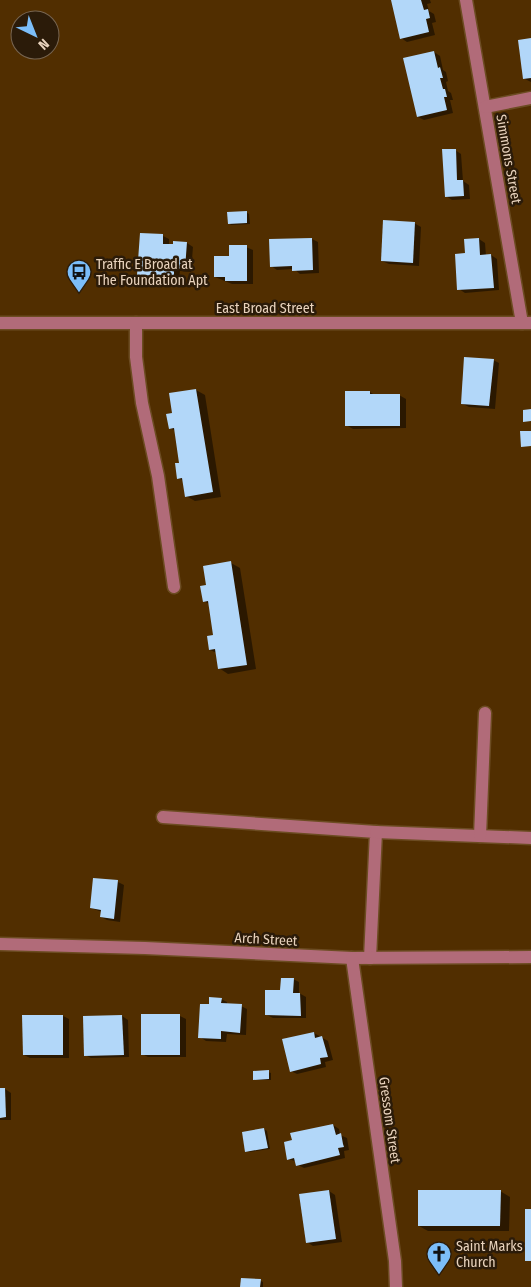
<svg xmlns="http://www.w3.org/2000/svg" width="531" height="1287" viewBox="0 0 531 1287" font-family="'Fira Sans Condensed',sans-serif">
<rect width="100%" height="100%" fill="#512e00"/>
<!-- shadow -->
<g fill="#0007">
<path d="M392,0h38l1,3 -4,1 2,7 5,3 2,8 -4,1 3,12 -28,7 -6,-4z"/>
<path d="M531,39v43l-6,-3z"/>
<path d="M434,52l6,4 3,14 3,2 2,9 -2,1 2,9 3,2 2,7h-3l3,13 -29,7 -6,-3z"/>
<path d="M455,150l6,4 2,27 6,4 1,14 -18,1 -6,-4z"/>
<path d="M246,212l3,2 1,10 -19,1 -2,-2z"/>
<path d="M414,223l7,4 -2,39 -30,-2 -7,-3z"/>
<path d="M163,236l6,3v6l18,-2 6,4 -2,25 -11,-1 -1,9 -34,-2 -6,-4z"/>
<path d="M312,239l6,3 1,31 -19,1 -6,-5 -17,1 -6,-4z"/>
<path d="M479,239l6,4 1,13 5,-1 6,4 2,31 -34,3 -6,-4 7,-35z"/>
<path d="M246,247l7,3v34h-21l-17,-7 15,-20z"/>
<path d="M493,360l6,3 -4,46 -26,-2 -6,-3z"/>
<path d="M196,390l9,5 16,102 -26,4 -9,-5 -2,-15 -6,-3 3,-14 -5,-33 -6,-3 3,-14z"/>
<path d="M370,392l6,4 23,-1 7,4v29l-53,1 -7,-4z"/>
<path d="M231,563l9,5 16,101 -28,5 -9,-6 -2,-15 -7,-3 4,-14 -5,-32 -5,-3 3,-15z"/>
<path d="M118,882l6,3 -4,37 -13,-2 -6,-3 1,-5 -11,-4z"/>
<path d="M293,979l6,3v11l7,4v21h-33l-6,-3 15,-23z"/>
<path d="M221,999l6,3v3l14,1 6,3 -1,26 -19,-1 -1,8 -20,-1 -6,-4z"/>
<path d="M63,1016l6,3v39h-39l-6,-3z"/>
<path d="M122,1016l6,4 1,37 -38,1 -6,-3 -1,-38z"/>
<path d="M142,1016h38l6,3v38h-38l-6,-3z"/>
<path d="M314,1033l14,8 5,19 -8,2 1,5 -29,7 -6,-3z"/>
<path d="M268,1072l3,1v7h-14l-3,-1z"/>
<path d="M0,1089h5l6,4v27h-11z"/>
<path d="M333,1125l6,4 1,6 7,3 2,12 -5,1 1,7 -41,10 -6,-3 -1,-3 -8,-3z"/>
<path d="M264,1129l3,2 3,18 -21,3 -2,-1z"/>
<path d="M329,1191l6,4 7,47 -29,4 -6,-4z"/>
<path d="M500,1191l10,6 -1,34h-81l-9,-5z"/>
<path d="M261,1281l2,1v5h-21z"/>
</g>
<!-- building -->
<g fill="#b2d7f9">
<path d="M391,0h30l3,10 4,-1 2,9 -4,1 3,13 -29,7z"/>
<path d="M531,38v40l-8,1 -5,-39z"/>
<path d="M434,51l4,17 2,-1 3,11h-3l3,11h2l2,8h-3l3,13 -30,7 -14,-59z"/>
<path d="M442,149h14l1,31h6l1,16 -19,1z"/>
<path d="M247,211v12l-19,1 -1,-12z"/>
<path d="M383,220l32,2 -2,41 -32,-2z"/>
<path d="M140,233l23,1v10h10v-3l14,1 -2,27 -11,-1v9l-37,-2z"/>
<path d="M312,238l1,32 -21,1v-5l-22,1 -1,-28z"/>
<path d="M479,238l1,17 11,-1 3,34 -37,2 -2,-36 10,-1 -1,-14z"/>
<path d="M229,245h18v36h-22v-4h-11v-21h15z"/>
<path d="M464,357l30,2 -5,47 -28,-2z"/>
<path d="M196,389l17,103 -28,5 -3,-19 -5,1 -2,-16h4l-5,-35 -5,1 -3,-15 6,-1 -3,-20z"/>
<path d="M345,391h25v3h30v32h-55z"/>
<path d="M531,409v12l-8,1v-12z"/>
<path d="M520,431h11v15l-10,1z"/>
<path d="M231,561l16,104 -29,4 -3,-20 -6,1 -2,-14 6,-1 -5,-34 -5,1 -3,-16 6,-1 -3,-19z"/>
<path d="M93,878l25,2 -4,39 -14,-2 1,-7 -11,-2z"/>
<path d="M281,978h13l-1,15h7l1,23 -36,-1v-25h15z"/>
<path d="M209,997l13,1 -1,5 21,1 -2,29 -19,-2v8l-23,-1 2,-34h9z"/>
<rect x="141" y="1014" width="39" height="41"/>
<path d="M22,1015h41v40h-40z"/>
<path d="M122,1015l2,40 -40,1 -1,-40z"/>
<path d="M314,1032l1,6 7,-2 6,21 -8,1 1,6 -31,8 -8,-33z"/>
<path d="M269,1070v9l-16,1v-9z"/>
<path d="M0,1088h5l1,29 -6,1z"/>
<path d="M333,1124l3,11 5,-2 2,11 1,3 -6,1 2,7 -44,11 -2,-8 -7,2 -3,-18 8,-2 -2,-7z"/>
<path d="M264,1128l4,20 -23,4 -3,-20z"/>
<path d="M329,1190l7,49 -30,4 -7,-49z"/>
<path d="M418,1190h83l-1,36h-82z"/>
<rect x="525" y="1209" width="6" height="52"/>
<path d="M241,1278l20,1 -1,8h-20z"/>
</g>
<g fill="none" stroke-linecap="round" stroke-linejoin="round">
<defs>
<g id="minor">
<path d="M466,0l56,323"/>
<path d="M485,107l46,-9"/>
<path d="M0,323h531"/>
<path d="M136,323v34l6,46 16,73 16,111"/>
<path d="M163,817l213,15 -6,126"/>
<path d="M376,832l155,6"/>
<path d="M480,836l5,-123"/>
<path d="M0,944l145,4 207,10 179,-1"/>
<path d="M352,958l43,303 1,26"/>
</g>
</defs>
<!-- minor casing -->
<use href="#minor" stroke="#6c4c22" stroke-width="15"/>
<!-- minor -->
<use href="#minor" stroke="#b16b79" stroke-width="12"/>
</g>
<!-- icons -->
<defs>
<symbol id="bus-pin" viewBox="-11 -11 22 30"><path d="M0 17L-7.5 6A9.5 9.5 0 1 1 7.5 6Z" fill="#7cbef9" stroke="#2b1b09"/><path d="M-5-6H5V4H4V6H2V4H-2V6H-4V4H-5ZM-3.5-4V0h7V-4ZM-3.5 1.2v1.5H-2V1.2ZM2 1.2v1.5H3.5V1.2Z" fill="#111"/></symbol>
<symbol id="church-pin" viewBox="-11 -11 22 30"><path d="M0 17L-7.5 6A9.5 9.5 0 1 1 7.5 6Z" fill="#7cbef9" stroke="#2b1b09"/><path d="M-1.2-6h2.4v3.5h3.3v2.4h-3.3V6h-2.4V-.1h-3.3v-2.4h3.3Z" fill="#111"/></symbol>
</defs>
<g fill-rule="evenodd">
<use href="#bus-pin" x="65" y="258" width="28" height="38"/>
<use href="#church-pin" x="425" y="1240" width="28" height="38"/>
</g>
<g text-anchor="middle" stroke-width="5" stroke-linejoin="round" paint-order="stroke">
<!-- street labels -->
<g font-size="14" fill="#e9d3bd" stroke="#2b1b09">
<text transform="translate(509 159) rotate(80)" y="5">Simmons Street</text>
<text x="265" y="313">East Broad Street</text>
<text transform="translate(266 939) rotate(3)" y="5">Arch Street</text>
<text transform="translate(390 1120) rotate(82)" y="5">Gressom Street</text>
</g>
<!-- poi labels -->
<g font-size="14" fill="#e9d3bd" stroke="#2b1b09" text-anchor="start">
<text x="96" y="269">Traffic E Broad at<tspan x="96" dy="16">The Foundation Apt</tspan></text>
<text x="456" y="1251">Saint Marks<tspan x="456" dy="16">Church</tspan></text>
</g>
</g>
<!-- north arrow -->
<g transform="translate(35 35) rotate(137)"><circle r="24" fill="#2b1b09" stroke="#776551"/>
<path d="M0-4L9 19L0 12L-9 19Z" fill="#7cbef9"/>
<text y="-8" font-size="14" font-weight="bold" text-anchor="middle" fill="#e9d3bd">N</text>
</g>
</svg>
